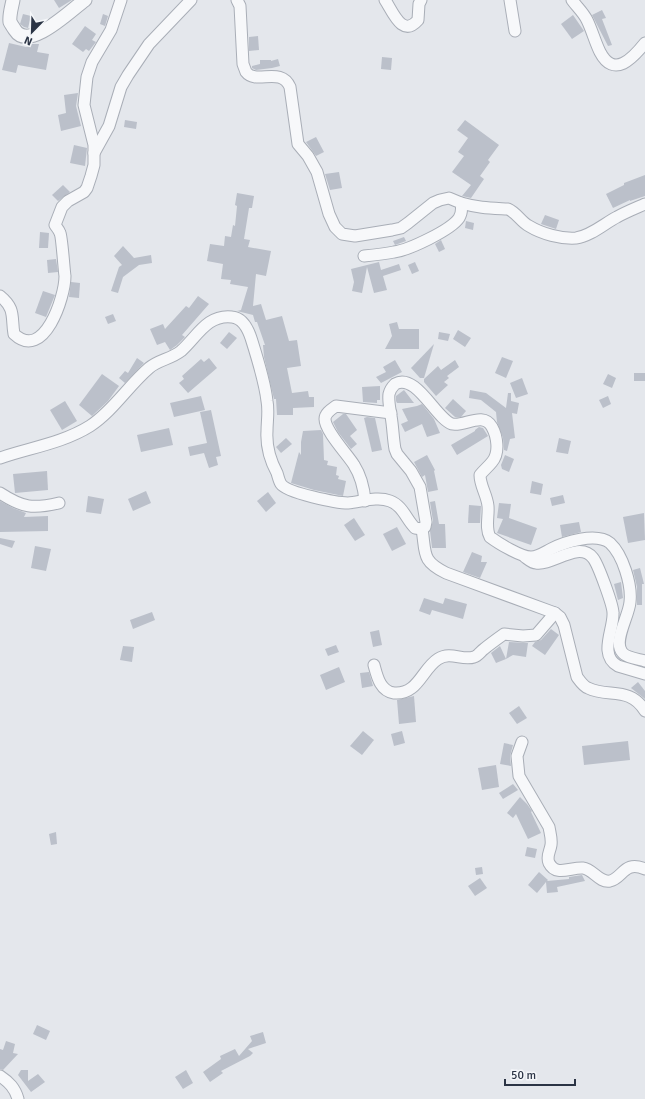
<svg xmlns="http://www.w3.org/2000/svg" width="645" height="1099" viewBox="0 0 645 1099" font-family="Signika,sans-serif">
<rect width="100%" height="100%" fill="#e4e7ec"/>
<!-- building -->
<g fill="#bbc0ca">
<path d="M54,0h18l-13,8z"/>
<path d="M602,10l4,8 -4,1 10,26 -4,1 -16,-31z"/>
<path d="M23,14l8,2 -3,12 -4,-1 -4,-3z"/>
<path d="M103,14l5,2 -3,10 -5,-2z"/>
<path d="M573,15l11,16 -12,8 -11,-15z"/>
<path d="M85,26l11,8 -4,6 4,2 -7,9 -3,-2 -3,3 -11,-8z"/>
<path d="M258,36l1,14 -10,1v-14z"/>
<path d="M9,43l17,4 1,-3h12l-2,8 12,2 -3,16 -28,-5 -2,8 -14,-3z"/>
<path d="M382,57l10,1 -1,12 -10,-1z"/>
<path d="M278,59l2,7 -8,2 -16,2 -4,-2v-2l8,-2v-4h11v1z"/>
<path d="M78,93l-2,13 5,20 -20,5 -3,-16 8,-2 -2,-18z"/>
<path d="M125,120l12,2 -1,7 -12,-2z"/>
<path d="M465,120l34,25 -11,15 2,2 -10,14 4,3 -13,19 -9,-2 9,-11 -19,-13 12,-16 -6,-4 10,-14 -11,-8z"/>
<path d="M316,137l8,15 -8,4 -10,-14z"/>
<path d="M74,145l13,3 -2,18 -15,-3z"/>
<path d="M339,172l3,16 -12,2 -5,-16z"/>
<path d="M645,175v21l-15,5v-1l-17,8 -7,-14 18,-9v-2z"/>
<path d="M63,185l7,7 -12,9 -6,-6z"/>
<path d="M237,193l17,3 -2,12h-3l-5,31 6,1 -2,7 23,4 -5,25 -10,-2 -3,32 8,-2 5,16 16,-4 7,25 8,-1 4,26 -14,2 5,25 16,-2 1,6h5v10l-21,1v7h-16l-1,-16h-2l-10,-42 -1,-12h2l-8,-23h-2l-2,-7 -16,-4 4,-1 7,-23 -18,-3 1,-4 -10,-1 2,-15 -16,-3 3,-17 14,2 1,-10 6,1 2,-12 2,1 2,-20 -2,-1z"/>
<path d="M545,215l14,5 -3,9 -15,-5z"/>
<path d="M466,221l8,2 -1,7 -8,-2z"/>
<path d="M40,232l9,1 -1,15h-9z"/>
<path d="M404,237l2,4 -11,4 -2,-4z"/>
<path d="M441,240l4,9 -6,3 -4,-8z"/>
<path d="M123,246l11,12 17,-3 1,8 -13,2 -16,12 -5,16 -7,-2 8,-24 3,-2 -8,-9z"/>
<path d="M56,259l2,13 -10,1 -1,-13z"/>
<path d="M379,262l2,8 18,-6 2,6 -18,6 4,14 -13,3 -7,-26 -5,26 -10,-2 2,-9 -3,-13z"/>
<path d="M415,262l4,9 -7,3 -4,-9z"/>
<path d="M71,282l9,1 -1,15 -10,-1z"/>
<path d="M43,291l12,4 -9,22 -11,-4z"/>
<path d="M198,296l11,8 -27,31 3,2 -8,8 -7,5 -5,-8 -8,3 -7,-16 13,-5 2,5 21,-23 3,2z"/>
<path d="M113,314l3,7 -8,3 -3,-7z"/>
<path d="M397,322l2,7h20v20h-34l7,-13 -3,-12z"/>
<path d="M458,330l13,8 -6,9 -12,-8z"/>
<path d="M229,332l8,6 -10,11 -7,-6z"/>
<path d="M439,332l11,2 -2,7 -10,-2z"/>
<path d="M434,344l-10,34h-4l-9,-10z"/>
<path d="M502,357l11,4 -7,17 -11,-5z"/>
<path d="M137,358l7,5 -19,20 -6,-5 6,-7 3,2z"/>
<path d="M209,358l8,10 -29,25 -9,-10 5,-4 -2,-3 19,-17 3,3z"/>
<path d="M395,360l7,12 -21,11 -5,-6 10,-5 -3,-5z"/>
<path d="M455,360l4,7 -12,9 2,2 -5,4 4,3 -12,11 -12,-14v-3l14,-13 3,4z"/>
<rect x="634" y="373" width="11" height="8"/>
<path d="M102,374l17,12 -11,15 -16,15 -13,-11z"/>
<path d="M608,374l8,4 -4,10 -9,-4z"/>
<path d="M522,378l6,16 -12,4 -6,-15z"/>
<path d="M380,386v14h-3v3l-14,-1 -1,-15z"/>
<path d="M404,390l10,13h-17l-1,-2v-5z"/>
<path d="M470,390l16,3 20,15 2,-15h3v8l8,2 -2,11 -5,-1 3,25 -5,1 -3,12 -3,-1 -1,-12 -6,-16 -1,-10 -15,-12 -12,-2z"/>
<path d="M201,396l4,14 -31,7 -4,-14z"/>
<path d="M608,396l3,8 -8,4 -4,-8z"/>
<path d="M453,399l13,12 -5,6h-6l-10,-9z"/>
<path d="M65,401l12,20 -15,9 -12,-20z"/>
<path d="M422,404l12,15 6,14 -13,4 -5,-13 -17,8 -4,-8 7,-3 -6,-12 15,-3z"/>
<path d="M211,410l10,46 -5,1 2,8 -9,3 -5,-15 -14,3 -2,-9 19,-4 -7,-31z"/>
<path d="M343,414h3l11,16 -7,6 7,8 -6,5 -13,-17 -5,-10z"/>
<path d="M367,417l8,1 7,32 -10,2 -8,-34z"/>
<path d="M479,427l4,1 5,8 -31,19 -6,-10 24,-14v-1z"/>
<path d="M169,428l4,17 -32,7 -4,-17z"/>
<path d="M321,430l2,4 1,26 4,1 -1,4 10,2 -1,8 3,1 -1,3 8,2 -3,15 -29,-6 -23,-7 8,-31 2,3v-13l2,-11z"/>
<path d="M286,438l6,6 -11,9 -5,-6z"/>
<path d="M559,438l12,3 -3,13 -12,-2z"/>
<path d="M427,455l8,15 -1,1 4,19 -10,2 -3,-17 -3,2 -8,-15z"/>
<path d="M505,455l9,4 -5,13 -7,-3 -1,-4z"/>
<path d="M47,471l1,19 -33,3 -2,-19z"/>
<path d="M532,481l11,3 -2,11 -11,-2z"/>
<path d="M146,491l5,12 -18,8 -5,-12z"/>
<path d="M268,492l8,11 -10,9 -9,-11z"/>
<path d="M563,495l2,8 -13,3 -2,-8z"/>
<path d="M88,496l16,3 -3,15 -15,-2z"/>
<path d="M0,501l13,7 13,5 -2,4 24,-1v15l-48,1z"/>
<path d="M435,501l4,23h6l1,24h-14l-2,-17 3,-10 -3,-19z"/>
<path d="M499,503l12,1 -2,14 28,10 -6,17 -34,-12 6,-14 -6,-1z"/>
<path d="M469,505l12,1 -1,17h-12z"/>
<path d="M644,513l1,27 -17,3 -5,-26z"/>
<path d="M354,518l11,17 -10,6 -11,-16z"/>
<path d="M579,522l2,10 -19,5 -2,-12z"/>
<path d="M397,527l9,17 -14,7 -9,-17z"/>
<path d="M0,538l15,3 -3,7 -12,-4z"/>
<path d="M35,546l16,3 -5,22 -15,-3z"/>
<path d="M472,552l10,4 -1,6h6l-7,16 -17,-6z"/>
<path d="M640,568l4,16h-2v21h-5v-18l-4,-17z"/>
<path d="M621,582l2,16 -5,2 -4,-16z"/>
<path d="M424,598l19,6 2,-6 22,6 -4,15 -31,-9 -2,5 -11,-4z"/>
<path d="M152,612l3,8 -22,9 -3,-9z"/>
<path d="M551,629l8,6 -14,20 -13,-9 3,-4 6,-2z"/>
<path d="M379,630l3,15 -9,2 -3,-15z"/>
<path d="M509,642l19,1 -2,14 -13,-2 -7,4z"/>
<path d="M336,645l3,7 -11,4 -3,-7z"/>
<path d="M123,646l11,1 -2,15 -12,-2z"/>
<path d="M500,646l6,13 -10,4 -5,-10z"/>
<path d="M339,667l6,15 -19,8 -6,-15z"/>
<path d="M369,672l4,14 -11,2 -2,-15z"/>
<path d="M638,682l7,9v8l-14,-11z"/>
<path d="M414,696l2,26 -17,2 -2,-24z"/>
<path d="M519,706l8,12 -10,6 -8,-11z"/>
<path d="M363,731l11,9 -12,15 -12,-9z"/>
<path d="M402,731l3,12 -11,3 -3,-12z"/>
<path d="M628,741l2,19 -46,5 -2,-19z"/>
<path d="M504,743l9,2 -3,11 1,10 -11,-2z"/>
<path d="M496,765l3,22 -17,3 -4,-22z"/>
<path d="M513,784l5,6 -15,9 -4,-6z"/>
<path d="M520,797l7,7 5,7 -1,1 10,21 -13,6 -12,-25 -3,4 -6,-5z"/>
<path d="M56,832l1,12 -6,1 -2,-11z"/>
<path d="M527,847l10,2 -2,9 -10,-2z"/>
<path d="M482,867l1,7 -7,1 -1,-7z"/>
<path d="M539,872l9,8 -1,1 22,-2v-2l13,-2 3,6 -28,6 1,5 -11,1 -1,-11 -9,11 -9,-8z"/>
<path d="M480,878l7,10 -12,8 -7,-10z"/>
<path d="M37,1025l13,6 -4,9 -13,-6z"/>
<path d="M263,1032l3,11 -18,6 5,4 -3,3 -29,15 2,2 -13,9 -7,-10 18,-13 -1,-3 15,-7 4,7 13,-15 -2,-5z"/>
<path d="M6,1041l9,3 -2,9 5,1 -15,16 -3,-1v-20l3,1z"/>
<path d="M21,1070h7v11l10,-7 7,8 -14,10 -13,-17z"/>
<path d="M186,1070l7,13 -10,6 -8,-12z"/>
</g>
<g fill="none" stroke-linecap="round" stroke-linejoin="round">
<defs>
<g id="minor">
<path d="M237,0l3,6 3,58 3,8c10,13 35,-6 44,15l8,57 10,12 9,16 12,42 6,13 7,7 13,2 37,-6 9,-2 7,-5 25,-20 7,-3 9,-2 12,5c1,5 1,10 -2,15 -8,12 -50,32 -65,34 -10,2 -20,3 -30,4"/>
<path d="M385,0c8,12 17,38 33,20l1,-16 2,-4"/>
<path d="M510,0l5,31"/>
<path d="M572,0c5,7 11,12 15,20 5,10 8,22 13,32 14,27 33,6 45,-9"/>
<path d="M94,153l15,-27 12,-39 7,-12 21,-31 42,-44"/>
<path d="M461,203c18,5 29,5 47,6 9,4 13,13 21,17 13,8 32,13 47,12 15,-2 29,-15 41,-21 9,-5 19,-9 28,-13"/>
<path d="M0,296c16,13 11,21 14,38 30,28 51,-37 51,-58 -1,-6 -3,-39 -5,-43 -1,-3 -3,-5 -5,-8l7,-18 6,-6 16,-9 3,-4 4,-12 3,-11v-20l-10,-40 3,-28 5,-15 19,-32 10,-30"/>
<path d="M0,458c29,-10 63,-15 90,-32 23,-15 38,-40 59,-58 9,-8 22,-9 32,-17 16,-14 26,-37 51,-34 11,1 16,12 19,21 6,19 14,44 16,63 2,10 0,20 0,30 -1,15 3,29 10,42 1,3 2,8 4,11 6,9 56,19 67,19 13,-1 29,-7 42,-2 13,5 16,18 25,27l7,1 3,-2 1,-5 -6,-35 -9,-16 -14,-17 -2,-5c-2,-11 -2,-22 -4,-33 -1,-7 -3,-15 -2,-22 1,-4 3,-7 6,-10 21,-12 41,35 57,40 12,3 31,-13 40,3 5,9 8,26 0,35 -4,5 -8,8 -12,13 0,11 7,20 8,31 1,10 -3,22 2,31 8,6 31,20 41,20 7,0 14,-5 20,-8 14,-7 45,-17 59,-6 13,12 22,42 20,59 -1,14 -17,39 -8,50 4,6 17,7 23,9"/>
<path d="M0,493c23,15 33,16 59,10"/>
<path d="M365,501c-1,-12 -4,-25 -11,-36 -6,-10 -29,-34 -29,-46 0,-6 7,-10 11,-13l55,7"/>
<path d="M422,529c4,24 -1,32 24,44l109,40 5,4 4,8 13,52c3,4 6,9 11,11 20,10 42,-2 57,23"/>
<path d="M525,557c4,3 7,6 11,6 16,3 43,-23 57,-5 5,6 20,47 20,55 1,16 -15,42 5,53l27,8"/>
<path d="M374,665c3,11 6,26 20,28 24,2 28,-24 44,-34 13,-8 24,2 36,-2 4,-1 7,-6 10,-8 6,-5 13,-10 20,-15l19,2 13,-1 19,-22"/>
<path d="M522,742l-5,14 2,20 30,51c1,6 3,12 2,18 -1,7 -5,11 -2,18 7,14 22,4 34,5 10,1 16,15 27,13 13,-3 14,-21 35,-12"/>
<path d="M0,1076c9,6 15,12 18,23"/>
</g>
<path id="tertiary" d="M13,0c-1,6 -4,15 -3,22 1,2 3,5 5,8 14,22 56,-20 70,-30"/>
</defs>
<!-- minor casing -->
<use href="#minor" stroke="#a9aeb7" stroke-width="13"/>
<!-- tertiary casing -->
<use href="#tertiary" stroke="#a9aeb7" stroke-width="15"/>
<!-- minor -->
<use href="#minor" stroke="#f7f8fa" stroke-width="11"/>
<!-- tertiary -->
<use href="#tertiary" stroke="#f7f8fa" stroke-width="13"/>
</g>
<!-- north arrow -->
<g transform="translate(32 32) rotate(203)" stroke="#f4f6f9" stroke-width="3" paint-order="stroke">
<path d="M0-3L7 15L0 10L-7 15Z" fill="#2b3445"/>
<text y="-6" font-size="11" font-weight="bold" text-anchor="middle" fill="#2b3445">N</text>
</g>
<!-- scale -->
<path d="M505 1079v6h70v-6" fill="none" stroke="#2b3445" stroke-width="2"/>
<text x="511" y="1079" font-size="12" fill="#2b3445" stroke="#f4f6f9" stroke-width="3" paint-order="stroke">50 m</text>
</svg>
